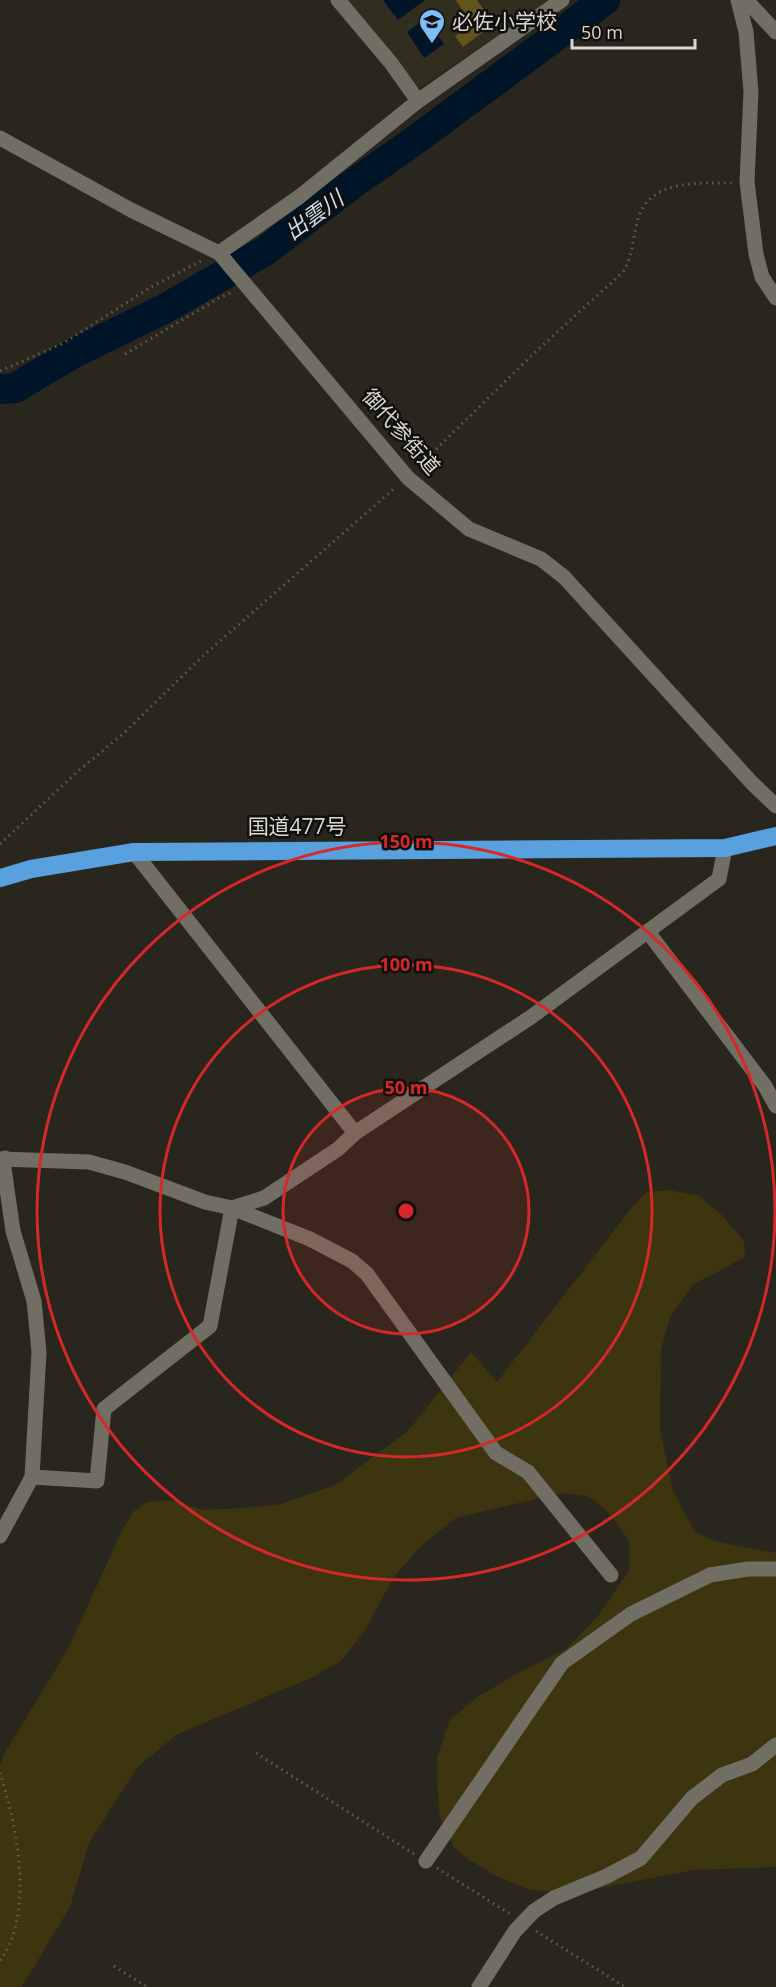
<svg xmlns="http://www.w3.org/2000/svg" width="776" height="1987" viewBox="0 0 776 1987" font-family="'Open Sans','Noto Sans JP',sans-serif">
<rect width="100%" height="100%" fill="#28261d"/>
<!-- built -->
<path fill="#322e1f" d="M344,0h205l-131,89z"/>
<!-- green -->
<path fill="#3d3410" d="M669,1190l30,6 22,18 23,27 1,16 -52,28 -23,32 -9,34 -1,79 13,60 21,41 20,10 62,12v314l-81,3 -128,24 -40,-5 -31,-13 -28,-17 -14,-11 -14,-31 -3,-32v-27l12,-37 27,-23 40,-24 50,-25 32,-33 31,-46v-29l-19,-27 -22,-18 -26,-3 -106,25 -33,26 -29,33 -30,55 -23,29 -28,16 -137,58 -39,33 -48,75 -19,64 -48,80h-22v-221l4,-12 64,-105 55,-121 11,-17 13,-9 22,-2 34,10 39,-2 39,-4 54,-19 73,-54 63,-79 26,30 132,-171 17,-19z"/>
<!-- water -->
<g fill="#001528">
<path d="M383,0h42l-27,20z"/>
<path d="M426,18l18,26 -20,14 -17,-26z"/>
</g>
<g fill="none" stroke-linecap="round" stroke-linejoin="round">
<!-- river -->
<path stroke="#001528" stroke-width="30" d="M0,389l15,-1 59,-35 90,-44 101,-58 86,-66 52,-36 202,-149"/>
</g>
<!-- building -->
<path fill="#61541d" d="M457,0h20l17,24 -31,23 -8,-11 18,-12 -17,-23z"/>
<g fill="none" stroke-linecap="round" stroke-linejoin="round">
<!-- path -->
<g stroke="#5f5d56" stroke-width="3" stroke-dasharray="1.5 4.5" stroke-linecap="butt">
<path d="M125,354l94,-56 15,-7"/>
<path d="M0,371l64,-28 87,-56 50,-26"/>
<path d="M419,466l110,-108 94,-86c11,-19 9,-33 15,-53 11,-40 62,-36 95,-36"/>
<path d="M0,844l77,-72 46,-38 82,-80 191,-167"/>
<path d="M256,1753l158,101"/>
<path d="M0,1773c17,53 35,140 0,188"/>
<path d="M437,1868l73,46"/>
<path d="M536,1931l89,56"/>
<path d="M114,1966l33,21"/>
</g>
<!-- minor -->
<g stroke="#716f64" stroke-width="15">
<path d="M738,0l8,32 5,60 -4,90 9,72 6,23 14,21"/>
<path d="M746,0l30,32"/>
<path d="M418,101l144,-101"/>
<path d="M0,138l131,72 88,43 189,225 61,51 72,30 23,18 188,206 24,23"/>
<path d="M219,253l80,-56 119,-96 -27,-38 -53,-63"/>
<path d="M134,852l221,281"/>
<path d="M648,932l117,154 11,20"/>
<path d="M0,1159l89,3 36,10 80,30 27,6 78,31 42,22 15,13 129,179 32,19 83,103"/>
<path d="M232,1208l32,-10 74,-49 17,-16 176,-116 188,-138 6,-31"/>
<path d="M32,1477l65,4 7,-72 106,-83 22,-118"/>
<path d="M0,1536l32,-59 7,-125 -5,-51 -21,-70 -9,-63 1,-10"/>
<path d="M426,1861l136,-198 69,-49 79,-39 38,-6h28"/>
<path d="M479,1987l36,-56 19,-20 20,-13 53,-22 34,-18 51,-60 30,-23 30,-11 24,-19"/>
</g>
<!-- highway -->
<path stroke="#58a1de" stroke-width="18" d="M0,878l31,-9 103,-17 591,-4 51,-12"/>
</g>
<!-- distance rings -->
<circle cx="406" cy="1211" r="123" fill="#d62828" fill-opacity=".12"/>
<g fill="none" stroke="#d62828" stroke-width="3">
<circle cx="406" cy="1211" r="123"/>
<circle cx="406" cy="1211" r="246"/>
<circle cx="406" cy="1211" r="369"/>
</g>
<!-- icons -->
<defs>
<symbol id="school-pin" viewBox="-11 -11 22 30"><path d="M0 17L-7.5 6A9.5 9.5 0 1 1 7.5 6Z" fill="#7bbef8" stroke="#100f0b"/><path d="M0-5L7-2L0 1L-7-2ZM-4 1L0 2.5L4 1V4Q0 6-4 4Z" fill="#111"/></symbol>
</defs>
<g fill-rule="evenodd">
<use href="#school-pin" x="417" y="7" width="30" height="40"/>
</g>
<g text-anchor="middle" stroke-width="5" stroke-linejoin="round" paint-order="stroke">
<!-- poi labels -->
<g font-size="21" fill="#dad8d3" stroke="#100f0b" text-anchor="start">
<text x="452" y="29">必佐小学校</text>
</g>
<!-- street labels -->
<g font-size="21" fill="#dad8d3" stroke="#100f0b">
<text transform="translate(401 432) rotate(49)" y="7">御代参街道</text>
<text x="297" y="834">国道477号</text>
</g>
<!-- water labels -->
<g font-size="22" font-style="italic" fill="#ccdff0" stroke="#100f0b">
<text transform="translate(314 215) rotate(-36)" y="8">出雲川</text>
</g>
</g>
<circle cx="406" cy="1211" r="9" fill="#d62828" stroke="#100f0b" stroke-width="3"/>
<g font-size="18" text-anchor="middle" font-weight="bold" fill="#d62828" stroke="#100f0b" stroke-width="5" stroke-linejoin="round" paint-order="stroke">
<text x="406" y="848">150 m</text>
<text x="406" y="971">100 m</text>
<text x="406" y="1094">50 m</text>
</g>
<!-- scale -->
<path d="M572 39v9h123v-9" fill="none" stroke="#dad8d3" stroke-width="3"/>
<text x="581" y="39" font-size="18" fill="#dad8d3" stroke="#100f0b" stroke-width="4.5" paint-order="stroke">50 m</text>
</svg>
